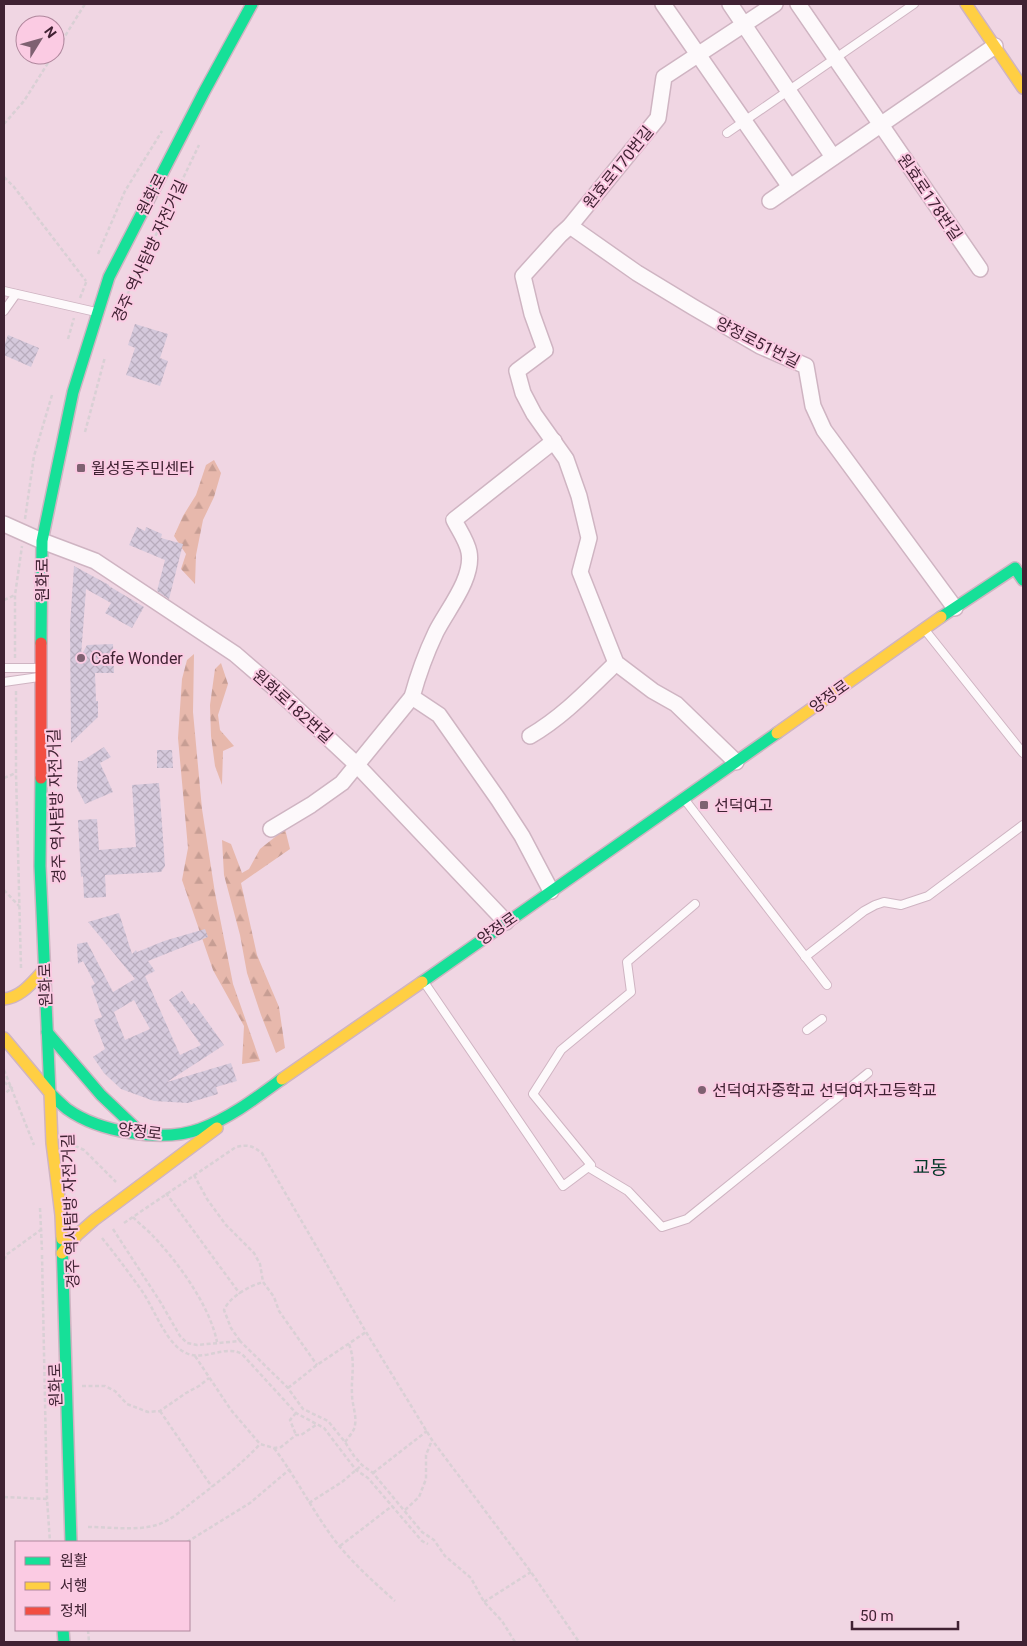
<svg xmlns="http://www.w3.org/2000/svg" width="1027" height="1646" viewBox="0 0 1027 1646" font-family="Roboto,'Noto Sans KR',sans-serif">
<defs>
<pattern id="forest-firs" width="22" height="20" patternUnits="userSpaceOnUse" patternTransform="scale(1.25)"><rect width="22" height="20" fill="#e7b8ac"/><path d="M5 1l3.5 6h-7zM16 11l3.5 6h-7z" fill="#c79e94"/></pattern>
<pattern id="building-cross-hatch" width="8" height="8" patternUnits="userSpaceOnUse" patternTransform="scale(1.25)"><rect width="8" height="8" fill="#d5c9dc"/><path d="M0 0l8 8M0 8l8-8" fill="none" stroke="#b8acbd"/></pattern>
</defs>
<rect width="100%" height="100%" fill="#f0d6e3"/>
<!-- forest -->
<g fill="url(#forest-firs)">
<path d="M214,460l7,13 -7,24 -11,23 -7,35 -1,29 -14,-15 5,-15 -12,-18 9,-20 13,-21 10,-30z"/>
<path d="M194,654l-1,58 9,97 13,84 18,91 27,77 -18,3 2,-38 -31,-56 -31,-90 6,-32 -10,-110 4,-59 5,-19z"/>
<path d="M221,663l7,21 -10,31 2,15 14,16 -11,5 -1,34 -7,-19 -4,-30 -1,-31 5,-36z"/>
<path d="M285,829l5,20 -49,34 16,72 22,52 6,41 -9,5 -15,-38 -14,-42 -7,-38 -16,-60 -2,-35 9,4 11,29 7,-4 11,-20z"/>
</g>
<!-- building -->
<g fill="url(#building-cross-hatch)" fill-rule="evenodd">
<path d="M135,324l33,10 -8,24 8,3 -8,25 -34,-11 9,-27 -7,-3z"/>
<path d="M8,335l31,13 -8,19 -27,-12v-9z"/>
<path d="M137,527l8,4 1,-4 16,7 -1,4 22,6 -14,55 -12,-8 8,-31 -36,-15z"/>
<path d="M74,566l35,19v1l35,21 -12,21 -27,-15 6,-10 -25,-14 -5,67 6,-11 26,-1 1,29h-19l1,28h2v16l-27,26 -1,-117z"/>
<path d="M104,747l7,10 -11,6 13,29 -28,12 -8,-16 1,-27h4z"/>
<path d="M157,750h15l1,18h-16z"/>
<path d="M159,783l6,83 -4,6 -56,3 1,22 -22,1 -1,-22 -2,1 -3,-57 19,-1 2,31 37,-3 -4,-62z"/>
<path d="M119,913l13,41 4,-4 1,2 27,-11 41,-12 3,8 -60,24 7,10 -10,5 35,79 21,-10 -32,-45 13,-9 9,14 3,-2 30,42 -57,37 64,-19 6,18 -21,6 2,7 -30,9 -34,-2 -33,-12 -17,-16 -11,-16 12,-8 -11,-29 8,-3 -11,-31 4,-2 -12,-23 -5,3 -1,-20 10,-2 26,50 22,-13 -47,-57zM134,1000l16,29 -25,11 -11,-28z"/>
</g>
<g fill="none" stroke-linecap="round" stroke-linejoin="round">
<defs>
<g id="lane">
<path d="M727,133l187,-129"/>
<path d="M4,291l92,21"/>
<path d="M4,311l12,-17"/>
<path d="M925,630l98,123"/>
<path d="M4,668h35"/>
<path d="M4,682l35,-5"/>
<path d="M685,800l142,185"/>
<path d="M805,957l59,-46 11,-6 9,-3 17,3 27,-9 95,-71"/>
<path d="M424,982l139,204 28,-21 -58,-71 28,-44 70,-58 -4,-30 68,-58"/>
<path d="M807,1030l15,-11"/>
<path d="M588,1167l40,24 34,36 25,-8 181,-146"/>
</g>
<g id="street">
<path d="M663,4l127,183"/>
<path d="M730,4l103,153"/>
<path d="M798,4l182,265"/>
<path d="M770,201l225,-155"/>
<path d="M570,226l67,47 56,34 67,39 46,20 7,40 11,24 131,178"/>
<path d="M4,524l38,17 53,20 140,93 43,37 78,73 150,158"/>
<path d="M530,736c33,-19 59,-47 86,-73"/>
<path d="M736,762l-60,-58 -23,-13 -37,-28 -36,-91 9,-34 -10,-42 -13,-37 -32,-45 -11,-21 -6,-22 28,-21 -13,-36 -9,-38 37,-41 10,-9 88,-108 6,-41 111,-73"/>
<path d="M271,829l40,-24 31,-22 70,-86"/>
<path d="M551,891l-29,-55 -24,-37 -59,-84 -27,-18c6,-22 14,-44 24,-65 11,-22 38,-54 33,-80 -2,-11 -10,-22 -15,-32l100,-79"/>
</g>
<g id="fast">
<path d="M941,617l74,-49 8,12"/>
<path d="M41,643l1,-102 31,-149 36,-115 95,-185 48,-88"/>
<path d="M41,778l-1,88 10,227c5,5 11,11 17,16 32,23 95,34 133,20 30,-11 56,-31 82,-50"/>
<path d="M422,982l355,-249"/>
<path d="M47,1032l54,63 41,39"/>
<path d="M62,1239l9,303"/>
<path d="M63,1630l1,12"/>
</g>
<g id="slow">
<path d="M966,4l57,84"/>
<path d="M777,733l164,-116"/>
<path d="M4,999c18,-2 28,-17 40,-29"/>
<path d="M4,1038l46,55 2,50 9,72 1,24"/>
<path d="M282,1079l140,-97"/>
<path d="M62,1253l15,-18 17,-15 123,-92"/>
</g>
<path id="jam" d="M41,778v-135"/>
</defs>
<!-- lane casing -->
<use href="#lane" stroke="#cfb4c2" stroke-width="10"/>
<!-- street casing -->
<use href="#street" stroke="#cfb4c2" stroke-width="18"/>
<!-- fast casing -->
<use href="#fast" stroke="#cfb4c2" stroke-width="14"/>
<!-- slow casing -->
<use href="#slow" stroke="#cfb4c2" stroke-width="14"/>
<!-- jam casing -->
<use href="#jam" stroke="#cfb4c2" stroke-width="14"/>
<!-- path -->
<g stroke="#d9d0d5" stroke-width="2.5" stroke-dasharray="4 2.5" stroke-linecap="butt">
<path d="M55,52l30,-48"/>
<path d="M4,124l20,-23 29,-46"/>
<path d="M4,177l10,10 72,94"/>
<path d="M98,254l27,-63 37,-60"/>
<path d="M80,298l7,-18"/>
<path d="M119,312l80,-167"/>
<path d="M68,339l6,-21"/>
<path d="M85,432l20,-75"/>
<path d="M25,519l9,-63 18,-61"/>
<path d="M4,600l11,-5"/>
<path d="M15,658v-63l7,-49"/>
<path d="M16,691v82l5,195"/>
<path d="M4,778l12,-5"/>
<path d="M4,890l15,16"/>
<path d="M4,1070l30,75"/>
<path d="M4,1082l8,6 -8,6"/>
<path d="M69,1143l15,7 32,32"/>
<path d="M194,1175l13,24 19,26 28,28 6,11 3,18 11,15 5,14 38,54"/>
<path d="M166,1193l74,101"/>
<path d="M40,1208l2,42"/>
<path d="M133,1217c6,7 14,12 20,19 25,26 57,70 64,106"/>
<path d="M124,1223l112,-76c11,-3 17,-1 26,6l104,179 66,108 99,132 48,70"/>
<path d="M113,1229l48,74 19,33 7,7 10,2 43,-4 48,47 15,21 25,12 17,21 9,14 8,9 11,8 49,59 12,8 11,16 26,22 13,24 18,19 13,21"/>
<path d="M102,1238c14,17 27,35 40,53 12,17 24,53 44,62 18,9 39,-9 56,1l54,59 28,15 32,42 12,8 54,63 6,3"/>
<path d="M42,1255l5,244 3,43"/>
<path d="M4,1260l2,-5 36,-26"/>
<path d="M240,1341l-9,-13 -7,-18c6,-14 26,-24 39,-28"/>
<path d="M195,1356l36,54 29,34 14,4 7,-1 15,-12h5l15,-10"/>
<path d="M82,1386h23l10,5 12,13 21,8 12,-1 26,-18 13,-7 10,-8"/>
<path d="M288,1388l29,-23 49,-33"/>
<path d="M160,1411l52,76"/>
<path d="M296,1413l-6,7 6,15"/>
<path d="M345,1442c3,-4 7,-9 9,-13 4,-12 -2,-23 -2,-35 -1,-19 4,-31 -3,-50"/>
<path d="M274,1448c24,32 41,68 66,99 17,20 36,37 55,54"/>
<path d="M373,1473l54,-42"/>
<path d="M4,1497l43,2"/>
<path d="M309,1503l33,-21 20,-17"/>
<path d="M405,1510l14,-13 7,-18v-24l6,-15"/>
<path d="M88,1527c22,0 48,4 69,-2 12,-4 23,-13 33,-21 24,-19 49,-37 70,-60"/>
<path d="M187,1542l63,-39 40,-34"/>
<path d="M340,1546l52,-40"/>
<path d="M484,1602l47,-30"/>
<path d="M88,1630l1,12"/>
</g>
<!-- lane -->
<use href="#lane" stroke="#fdf9fb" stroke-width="8"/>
<!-- street -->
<use href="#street" stroke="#fdf9fb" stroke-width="15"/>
<!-- fast -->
<use href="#fast" stroke="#16e098" stroke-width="11"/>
<!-- slow -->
<use href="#slow" stroke="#ffcf43" stroke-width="11"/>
<!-- jam -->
<use href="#jam" stroke="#f24e42" stroke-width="11"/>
</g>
<!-- markers -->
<g fill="#7e6171" stroke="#fbcbe3" stroke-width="2">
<rect x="76" y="463" width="10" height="10" rx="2.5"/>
<circle cx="81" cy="658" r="5"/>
<rect x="699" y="800" width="10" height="10" rx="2.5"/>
<circle cx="702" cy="1090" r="5"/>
</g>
<g text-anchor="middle" stroke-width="4" stroke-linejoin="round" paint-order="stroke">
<!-- street labels -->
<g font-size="16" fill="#402233" stroke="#fbcbe3">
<text transform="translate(618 167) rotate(-51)" y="6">원효로170번길</text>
<text transform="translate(151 194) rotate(-63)" y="6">원화로</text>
<text transform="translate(930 197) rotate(56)" y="6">원효로178번길</text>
<text transform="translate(149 251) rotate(-65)" y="6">경주 역사탐방 자전거길</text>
<text transform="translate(758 342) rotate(27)" y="6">양정로51번길</text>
<text transform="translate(42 580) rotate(-90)" y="6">원화로</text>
<text transform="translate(829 696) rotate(-36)" y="6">양정로</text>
<text transform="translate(293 706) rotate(42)" y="6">원화로182번길</text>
<text transform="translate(56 806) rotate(-92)" y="6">경주 역사탐방 자전거길</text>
<text transform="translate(497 928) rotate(-35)" y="6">양정로</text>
<text transform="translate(45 985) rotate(-92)" y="6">원화로</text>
<text transform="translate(140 1131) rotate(7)" y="6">양정로</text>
<text transform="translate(70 1211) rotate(-92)" y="6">경주 역사탐방 자전거길</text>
<text transform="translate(55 1385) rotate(-92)" y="6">원화로</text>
</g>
<!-- poi labels -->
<g font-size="16" fill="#402233" stroke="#fbcbe3" text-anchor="start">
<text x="91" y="474">월성동주민센타</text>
<text x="91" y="664">Cafe Wonder</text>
<text x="714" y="811">선덕여고</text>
<text x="712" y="1096">선덕여자중학교 선덕여자고등학교</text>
</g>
<!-- quarter labels -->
<g font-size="19" fill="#043929" stroke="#fbcbe3">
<text x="930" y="1174">교동</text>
</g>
</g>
<!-- border -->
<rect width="1027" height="1646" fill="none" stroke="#402233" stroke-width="10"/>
<!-- legend -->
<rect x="15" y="1541" width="175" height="90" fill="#fbcbe3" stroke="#b0879d"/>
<rect x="25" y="1557" width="25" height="8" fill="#16e098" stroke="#b0879d"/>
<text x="60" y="1566" font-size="15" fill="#402233">원활</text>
<rect x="25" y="1582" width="25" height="8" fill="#ffcf43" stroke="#b0879d"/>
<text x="60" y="1591" font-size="15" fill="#402233">서행</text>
<rect x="25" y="1607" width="25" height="8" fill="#f24e42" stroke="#b0879d"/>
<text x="60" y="1616" font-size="15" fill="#402233">정체</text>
<!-- north arrow -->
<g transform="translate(40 40) rotate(53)"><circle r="24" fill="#fbcbe3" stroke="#b0879d"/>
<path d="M0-4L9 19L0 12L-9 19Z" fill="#7e6171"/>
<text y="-8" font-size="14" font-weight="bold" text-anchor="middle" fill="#402233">N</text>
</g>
<!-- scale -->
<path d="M852 1621v8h106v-8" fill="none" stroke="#402233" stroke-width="2.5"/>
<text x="860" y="1621" font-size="15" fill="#402233" stroke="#fbcbe3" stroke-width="4" paint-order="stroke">50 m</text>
</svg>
